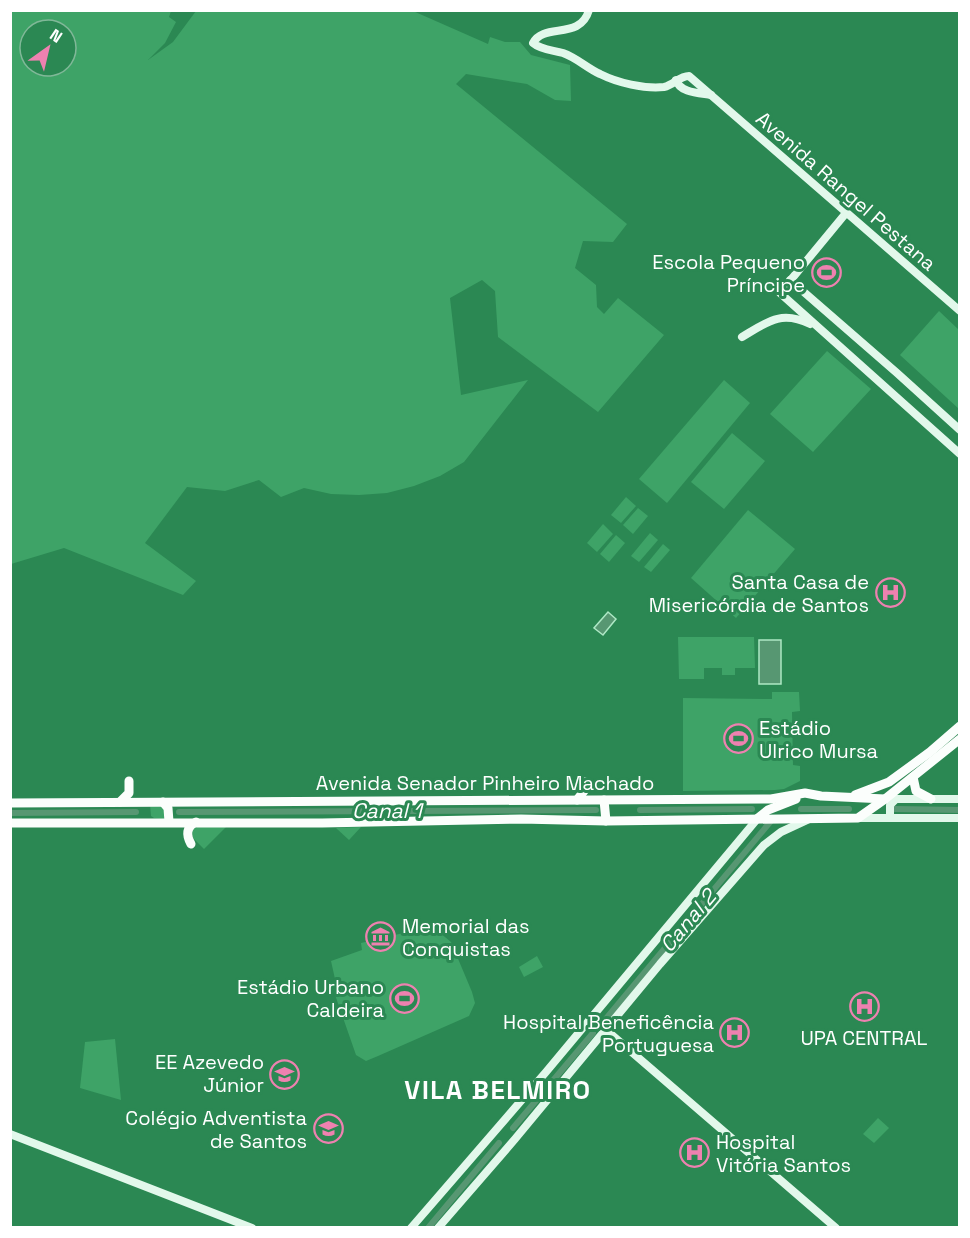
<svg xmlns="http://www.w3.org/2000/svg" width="970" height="1238" viewBox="0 0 970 1238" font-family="'Space Grotesk',sans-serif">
<rect width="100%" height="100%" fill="#2b8853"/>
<!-- green -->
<g fill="#3ea367" fill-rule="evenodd">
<path d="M11,10l160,1 -2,6 7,5 -11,21 -17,17 25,-18 23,-31h217l75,33 2,-7 15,5h15l11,13 39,10 1,36 -16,-1 -28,-16 -61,-10 -10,10 171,140 -14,18 -30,-1 -8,27 21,17 1,22 7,7 14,-16 46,37 -66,77 -100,-75 -3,-46 -13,-11 -32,18 11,97 67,-15 -64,82 -24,14 -26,10 -27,7 -28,2 -28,-1 -27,-6 -23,9 -22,-17 -34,11 -38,-4 -42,56 51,38 -13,14 -119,-47 -53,16zM30,30h36v36h-36z"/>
<path d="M832,261l3,22 -15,2 -4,-22z"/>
<path d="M939,311l20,19v79l-59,-54z"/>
<path d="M827,351l44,38 -58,63 -43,-38z"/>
<path d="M724,380l26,23 -83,100 -28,-24z"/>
<path d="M732,433l33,28 -41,48 -33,-27z"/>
<path d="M626,497l10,9 -15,17 -10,-8z"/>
<path d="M638,508l10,8 -15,18 -10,-9z"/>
<path d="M748,510l47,39 -59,69 -45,-40z"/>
<path d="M603,524l10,10 -16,18 -10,-9z"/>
<path d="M650,533l8,7 -19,22 -8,-6z"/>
<path d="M616,535l9,8 -16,19 -9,-8z"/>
<path d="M663,544l7,6 -19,22 -7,-5z"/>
<path d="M678,637h76l1,31h-20v7h-13v-7h-18v11h-25z"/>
<path d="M772,692h27l1,19 -8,1 1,53 7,1v15l-16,8 -9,1 -92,1v-93l89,1z"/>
<path d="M150,804h11l3,4 1,11 -11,-1 -3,-2z"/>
<path d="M199,826h28l-23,23 -11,-11 -1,-8z"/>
<path d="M361,827l-12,13 -13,-12z"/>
<path d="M416,930l1,2 7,-2 1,3 14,-1 12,10 21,50 3,11 -6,13 -91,40 -12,5 -10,-6 -23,-66 4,-1 -6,-27 31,-11 -1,-7z"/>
<path d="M537,956l6,11 -19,10 -5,-10z"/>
<path d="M115,1039l6,61 -41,-12 5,-46z"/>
<path d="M878,1118l11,10 -15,15 -11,-9z"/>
</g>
<!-- water -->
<g fill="#579772" stroke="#aee8c5" stroke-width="1.5">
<path d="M608,612l8,7 -13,16 -9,-7z"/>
<rect x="759" y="640" width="22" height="44"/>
</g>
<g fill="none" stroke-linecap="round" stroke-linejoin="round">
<!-- canal -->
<g stroke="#579772" stroke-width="6">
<path d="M801,809h48"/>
<path d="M895,809l65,1"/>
<path d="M640,810l112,-1"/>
<path d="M179,812l417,-2"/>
<path d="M10,813l126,-1"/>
<path d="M604,1021l167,-200"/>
<path d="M513,1128l80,-95"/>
<path d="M428,1228l71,-85"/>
</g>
<!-- secondary -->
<g stroke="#e2f8eb" stroke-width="8">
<path d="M589,10c-9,31 -45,12 -56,33 8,7 20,7 30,10 14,5 24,15 37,21 18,9 44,15 64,13 10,-2 15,-11 25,-11l271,235"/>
<path d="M676,80c4,13 23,13 35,15"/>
<path d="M846,213l-66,80 180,161"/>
<path d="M790,280l107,93 63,57"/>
<path d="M742,337c25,-15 39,-27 68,-13"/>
<path d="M885,799h75"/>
<path d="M858,818h102"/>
<path d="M890,818v-13l5,-5"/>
<path d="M591,1017l245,211"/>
<path d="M10,1134l242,94"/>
<path d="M411,1228l135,-156 212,-254"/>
<path d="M438,1228l77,-89 145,-175 104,-119 17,-13 28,-13"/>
</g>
<!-- primary -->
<g stroke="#fbfefc" stroke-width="9">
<path d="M913,777l3,14 15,8"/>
<path d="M855,795l34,-13 41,-30 30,-26"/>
<path d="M577,800l7,-9 1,-9"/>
<path d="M604,800l2,21"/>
<path d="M120,802l9,-9v-12"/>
<path d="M163,802l5,6 1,14"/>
<path d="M10,803l761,-4 34,-6 16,3 64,3"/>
<path d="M758,818l10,-8 28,-11"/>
<path d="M10,823h312l199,-4 85,2 252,-3 27,-19 75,-60"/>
<path d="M191,844c-5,-9 -5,-17 5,-22"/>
</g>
</g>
<!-- icons -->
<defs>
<symbol id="stadium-ring" viewBox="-11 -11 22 22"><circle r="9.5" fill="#2b8853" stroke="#ee81b0" stroke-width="1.5"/><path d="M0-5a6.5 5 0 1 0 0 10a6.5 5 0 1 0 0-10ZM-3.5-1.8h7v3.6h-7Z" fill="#ee81b0"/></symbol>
<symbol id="hospital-ring" viewBox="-11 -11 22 22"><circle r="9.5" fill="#2b8853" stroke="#ee81b0" stroke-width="1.5"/><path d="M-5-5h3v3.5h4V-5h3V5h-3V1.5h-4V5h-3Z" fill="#ee81b0"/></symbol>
<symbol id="museum-ring" viewBox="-11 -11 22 22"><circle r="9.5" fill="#2b8853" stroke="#ee81b0" stroke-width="1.5"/><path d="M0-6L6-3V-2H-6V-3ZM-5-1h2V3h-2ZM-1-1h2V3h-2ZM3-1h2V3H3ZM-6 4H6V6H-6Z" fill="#ee81b0"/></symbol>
<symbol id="school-ring" viewBox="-11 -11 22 22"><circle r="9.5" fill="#2b8853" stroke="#ee81b0" stroke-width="1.5"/><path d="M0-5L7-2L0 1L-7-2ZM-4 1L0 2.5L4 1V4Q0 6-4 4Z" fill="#ee81b0"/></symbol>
</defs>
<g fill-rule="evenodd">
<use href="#stadium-ring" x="810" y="256" width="33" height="33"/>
<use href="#hospital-ring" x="874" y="576" width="33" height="33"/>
<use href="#stadium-ring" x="722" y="722" width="33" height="33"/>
<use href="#museum-ring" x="364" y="920" width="33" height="33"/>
<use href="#stadium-ring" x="388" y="982" width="33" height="33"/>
<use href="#hospital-ring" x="848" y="990" width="33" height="33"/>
<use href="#hospital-ring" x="718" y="1016" width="33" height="33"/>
<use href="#school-ring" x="268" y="1058" width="33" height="33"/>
<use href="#school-ring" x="312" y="1112" width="33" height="33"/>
<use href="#hospital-ring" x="678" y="1136" width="33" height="33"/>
</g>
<g text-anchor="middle" stroke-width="6" stroke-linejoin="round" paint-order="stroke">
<!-- street labels -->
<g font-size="20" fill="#fff" stroke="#2b8853">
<text transform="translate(846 191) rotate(41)" y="7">Avenida Rangel Pestana</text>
<text x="485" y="790">Avenida Senador Pinheiro Machado</text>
</g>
<!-- poi labels -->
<g font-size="20" fill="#fff" stroke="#2b8853" text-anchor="end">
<text x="805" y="269">Escola Pequeno<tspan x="805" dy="23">Príncipe</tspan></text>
<text x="869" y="589">Santa Casa de<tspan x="869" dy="23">Misericórdia de Santos</tspan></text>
<text x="759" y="735" text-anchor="start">Estádio<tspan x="759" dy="23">Ulrico Mursa</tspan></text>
<text x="402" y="933" text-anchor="start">Memorial das<tspan x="402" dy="23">Conquistas</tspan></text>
<text x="384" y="994">Estádio Urbano<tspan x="384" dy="23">Caldeira</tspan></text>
<text x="714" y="1029">Hospital Beneficência<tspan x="714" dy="23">Portuguesa</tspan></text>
<text x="864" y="1045" text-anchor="middle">UPA CENTRAL</text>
<text x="264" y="1069">EE Azevedo<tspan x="264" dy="23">Júnior</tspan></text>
<text x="307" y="1125">Colégio Adventista<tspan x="307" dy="23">de Santos</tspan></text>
<text x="716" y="1149" text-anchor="start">Hospital<tspan x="716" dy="23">Vitória Santos</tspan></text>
</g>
<!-- water labels -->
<g font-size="21" font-style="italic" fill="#fff" stroke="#2b8853">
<text x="387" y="818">Canal 1</text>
<text transform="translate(688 921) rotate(-50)" y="7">Canal 2</text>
</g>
<!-- district labels -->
<g font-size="26" font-weight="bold" letter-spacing="1.5" fill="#fff" stroke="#2b8853">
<text x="498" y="1099">VILA BELMIRO</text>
</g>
</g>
<!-- border -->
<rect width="970" height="1238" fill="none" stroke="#ffffff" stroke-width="24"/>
<!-- north arrow -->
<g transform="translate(48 48) rotate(34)"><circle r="28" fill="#2b8853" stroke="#80b898" stroke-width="1.5"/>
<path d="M0-4.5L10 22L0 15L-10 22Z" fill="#ee81b0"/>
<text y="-9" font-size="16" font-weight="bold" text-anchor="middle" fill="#ffffff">N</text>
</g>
</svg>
